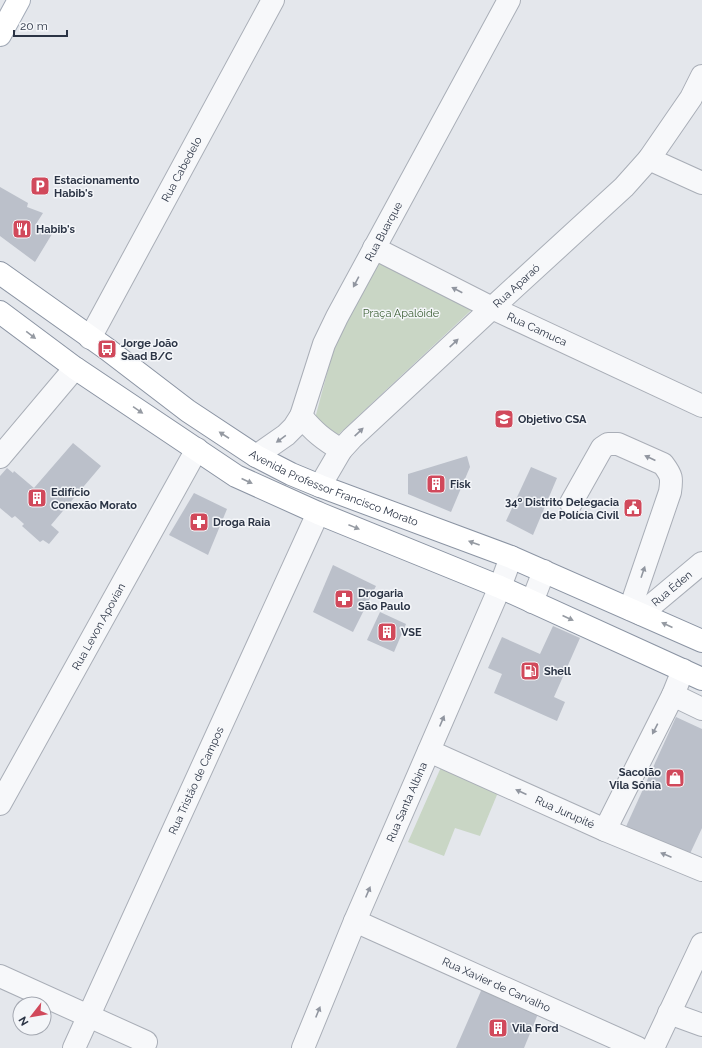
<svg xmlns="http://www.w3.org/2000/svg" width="702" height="1048" viewBox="0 0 702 1048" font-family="Raleway,sans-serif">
<rect width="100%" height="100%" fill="#e4e7ec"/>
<!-- green -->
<g fill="#c9d6c5">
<path d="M382,253l100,47 -143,134 -17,3 -9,-11 25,-94z"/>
<path d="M442,765l57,25 -19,46 -25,-8 -11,28 -36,-14z"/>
</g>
<!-- building -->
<g fill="#bbc0ca">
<path d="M0,187l28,16 -1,4 16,6 -7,11 16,10 -17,28 -35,-26z"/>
<path d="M73,443l28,23 -50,59 8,7 -10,12 -6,-4 -3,2 -18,-16 2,-2 -9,-8 -3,2 -12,-10v-32l7,-8 6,5 1,-2 20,17z"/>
<path d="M467,456l3,11 -19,45 -43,-18v-20z"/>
<path d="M531,467l26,11 -24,57 -27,-14z"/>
<path d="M194,493l33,16 -19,46 -39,-20z"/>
<path d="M333,565l43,21 -23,46 -40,-20z"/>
<path d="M380,612l26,12 -12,28 -27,-12z"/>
<path d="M553,626l27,12 -26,59 11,5 -8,19 -63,-28 8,-19 -14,-6 14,-31 38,17z"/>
<path d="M676,717l26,12v99l-15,32 -63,-29z"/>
<path d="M484,984l56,25 -16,39h-68z"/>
</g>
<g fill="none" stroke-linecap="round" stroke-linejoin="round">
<defs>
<g id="minor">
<path d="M649,159l53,24"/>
<path id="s1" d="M374,248l118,60 210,98"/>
<path id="s2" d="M90,338l183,-338"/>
<path d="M301,416c13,16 22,23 40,34"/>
<path id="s3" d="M256,456l30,-21 8,-8 7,-11 23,-72 13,-27 172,-317"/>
<path d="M0,457l75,-89"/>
<path id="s4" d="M320,486l21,-36 11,-12 140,-130 132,-121 25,-28 42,-61 11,-22"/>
<path d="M571,503l31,-55 6,-4h10l45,20c9,12 9,14 7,28l-40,117"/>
<path d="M532,602l12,-31"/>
<path id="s5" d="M641,614l61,-51"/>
<path d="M673,695l29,14"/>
<path id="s6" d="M429,751l176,79 97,40"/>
<path id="s7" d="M0,804l197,-355"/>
<path d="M605,830l68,-135 10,-25"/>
<path id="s8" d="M355,921l283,127"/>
<path d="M0,976l146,66"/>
<path d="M669,1013l33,12"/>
<path id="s9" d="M74,1048l244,-535"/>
<path id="s10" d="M303,1048l52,-127 145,-334 11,-30"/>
<path d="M653,1048l49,-104"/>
</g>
<path id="major" d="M0,35l19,-35"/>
<g id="highway">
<path id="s11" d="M0,273l107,76 81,62 68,45 35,18 29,12 191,71 191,84"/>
<path d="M0,312l75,56 161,108 82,37 182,74 202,92"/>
</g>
</defs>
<!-- minor casing -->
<use href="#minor" stroke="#a9aeb7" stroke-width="24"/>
<!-- major casing -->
<use href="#major" stroke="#a3abb8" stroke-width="24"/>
<!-- highway casing -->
<use href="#highway" stroke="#8b94a3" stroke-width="24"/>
<!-- minor -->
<use href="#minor" stroke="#f7f8fa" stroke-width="22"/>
<!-- major -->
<use href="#major" stroke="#fff" stroke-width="22"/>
<!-- highway -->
<use href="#highway" stroke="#fff" stroke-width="22"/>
</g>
<!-- one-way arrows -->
<defs><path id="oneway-solid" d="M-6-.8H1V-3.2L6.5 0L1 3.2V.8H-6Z"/></defs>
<g fill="#9196a0">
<use href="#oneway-solid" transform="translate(356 282) rotate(118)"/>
<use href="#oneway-solid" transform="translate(457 290) rotate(-153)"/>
<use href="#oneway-solid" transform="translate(454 343) rotate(-43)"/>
<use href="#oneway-solid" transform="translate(359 432) rotate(-43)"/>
<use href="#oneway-solid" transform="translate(281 439) rotate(144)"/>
<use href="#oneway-solid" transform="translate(650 458) rotate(-155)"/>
<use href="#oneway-solid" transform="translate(643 572) rotate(-71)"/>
<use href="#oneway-solid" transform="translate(442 721) rotate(-67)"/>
<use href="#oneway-solid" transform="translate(655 729) rotate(117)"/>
<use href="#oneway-solid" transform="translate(521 792) rotate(-156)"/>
<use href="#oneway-solid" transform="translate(666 855) rotate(-157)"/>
<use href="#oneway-solid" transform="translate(368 892) rotate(-67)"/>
<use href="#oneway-solid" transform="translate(318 1012) rotate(-68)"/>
</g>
<g fill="#959aa2">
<use href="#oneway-solid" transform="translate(31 335) rotate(37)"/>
<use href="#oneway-solid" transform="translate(138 410) rotate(34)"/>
<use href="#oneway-solid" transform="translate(224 435) rotate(-147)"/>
<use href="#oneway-solid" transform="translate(247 481) rotate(25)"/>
<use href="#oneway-solid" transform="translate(354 527) rotate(22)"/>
<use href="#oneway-solid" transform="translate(474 543) rotate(-160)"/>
<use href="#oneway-solid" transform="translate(568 618) rotate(24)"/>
<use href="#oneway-solid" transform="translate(667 625) rotate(-156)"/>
</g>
<!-- icons -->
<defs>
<symbol id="parking-square" viewBox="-11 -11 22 22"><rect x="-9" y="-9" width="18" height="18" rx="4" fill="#d1495b" stroke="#f4f6f9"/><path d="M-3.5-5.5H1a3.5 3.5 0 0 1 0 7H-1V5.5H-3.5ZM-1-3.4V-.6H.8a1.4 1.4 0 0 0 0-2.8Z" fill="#fff"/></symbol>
<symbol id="restaurant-square" viewBox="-11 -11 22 22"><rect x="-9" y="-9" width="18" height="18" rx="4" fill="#d1495b" stroke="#f4f6f9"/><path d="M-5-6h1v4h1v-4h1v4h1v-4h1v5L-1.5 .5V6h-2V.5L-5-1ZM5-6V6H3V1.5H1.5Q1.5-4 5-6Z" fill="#fff"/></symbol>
<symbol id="bus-square" viewBox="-11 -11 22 22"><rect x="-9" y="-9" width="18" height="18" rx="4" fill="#d1495b" stroke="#f4f6f9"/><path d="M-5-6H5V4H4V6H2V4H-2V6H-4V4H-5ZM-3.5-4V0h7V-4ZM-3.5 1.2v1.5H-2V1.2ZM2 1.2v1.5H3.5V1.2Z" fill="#fff"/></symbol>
<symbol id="school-square" viewBox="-11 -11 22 22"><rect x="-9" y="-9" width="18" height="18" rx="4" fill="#d1495b" stroke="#f4f6f9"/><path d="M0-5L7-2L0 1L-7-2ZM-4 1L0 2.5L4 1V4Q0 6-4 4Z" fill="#fff"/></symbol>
<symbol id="building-square" viewBox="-11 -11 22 22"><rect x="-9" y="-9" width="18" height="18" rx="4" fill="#d1495b" stroke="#f4f6f9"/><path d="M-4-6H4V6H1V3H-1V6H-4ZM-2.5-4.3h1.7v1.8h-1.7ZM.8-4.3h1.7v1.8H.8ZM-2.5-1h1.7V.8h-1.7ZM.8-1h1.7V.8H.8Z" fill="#fff"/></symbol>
<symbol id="civic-square" viewBox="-11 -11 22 22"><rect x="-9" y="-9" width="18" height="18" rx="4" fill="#d1495b" stroke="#f4f6f9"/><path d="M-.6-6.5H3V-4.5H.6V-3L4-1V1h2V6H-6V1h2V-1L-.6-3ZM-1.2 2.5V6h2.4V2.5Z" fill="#fff"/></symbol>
<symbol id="pharmacy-square" viewBox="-11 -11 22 22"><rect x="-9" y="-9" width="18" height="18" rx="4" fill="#d1495b" stroke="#f4f6f9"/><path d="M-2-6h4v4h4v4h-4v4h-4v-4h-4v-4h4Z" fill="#fff"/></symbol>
<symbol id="fuel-square" viewBox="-11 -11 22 22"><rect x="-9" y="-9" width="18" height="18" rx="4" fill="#d1495b" stroke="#f4f6f9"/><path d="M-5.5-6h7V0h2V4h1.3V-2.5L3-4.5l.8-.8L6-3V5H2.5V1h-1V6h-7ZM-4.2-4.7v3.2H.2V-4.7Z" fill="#fff"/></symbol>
<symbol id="shop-square" viewBox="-11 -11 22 22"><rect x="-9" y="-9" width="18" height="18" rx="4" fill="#d1495b" stroke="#f4f6f9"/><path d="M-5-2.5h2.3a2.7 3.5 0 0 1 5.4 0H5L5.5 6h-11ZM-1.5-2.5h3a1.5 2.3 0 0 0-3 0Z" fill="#fff"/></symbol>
</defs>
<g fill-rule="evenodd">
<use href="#parking-square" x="29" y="175" width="22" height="22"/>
<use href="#restaurant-square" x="11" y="218" width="22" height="22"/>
<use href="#bus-square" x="96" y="338" width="22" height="22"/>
<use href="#school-square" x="493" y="408" width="22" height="22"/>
<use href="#building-square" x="425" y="473" width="22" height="22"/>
<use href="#building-square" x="26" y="487" width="22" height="22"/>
<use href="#civic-square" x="622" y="497" width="22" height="22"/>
<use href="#pharmacy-square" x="188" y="511" width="22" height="22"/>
<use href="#pharmacy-square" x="333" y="588" width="22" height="22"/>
<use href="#building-square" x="376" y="621" width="22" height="22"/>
<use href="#fuel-square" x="519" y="660" width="22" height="22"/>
<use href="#shop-square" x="664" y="767" width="22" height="22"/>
<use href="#building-square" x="487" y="1017" width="22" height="22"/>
</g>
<g text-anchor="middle" stroke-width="3" stroke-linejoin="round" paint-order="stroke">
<!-- street labels -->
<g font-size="11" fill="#2b3445" stroke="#f4f6f9">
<text dy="4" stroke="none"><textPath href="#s2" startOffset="192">Rua Cabedelo</textPath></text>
<text dy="4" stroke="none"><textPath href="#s3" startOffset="264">Rua Buarque</textPath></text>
<text dy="4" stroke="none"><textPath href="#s4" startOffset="282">Rua Aparaó</textPath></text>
<text dy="4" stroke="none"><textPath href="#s1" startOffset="182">Rua Camuca</textPath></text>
<text dy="4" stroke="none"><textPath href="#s11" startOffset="399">Avenida Professor Francisco Morato</textPath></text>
<text dy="4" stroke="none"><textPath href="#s5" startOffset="40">Rua Éden</textPath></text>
<text dy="4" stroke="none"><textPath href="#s7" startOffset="203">Rua Levon Apovian</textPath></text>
<text dy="4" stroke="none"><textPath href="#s9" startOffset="294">Rua Tristão de Campos</textPath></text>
<text dy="4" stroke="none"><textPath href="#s10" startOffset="267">Rua Santa Albina</textPath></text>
<text dy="4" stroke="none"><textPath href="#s6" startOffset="149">Rua Jurupité</textPath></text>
<text dy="4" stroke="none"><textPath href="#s8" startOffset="155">Rua Xavier de Carvalho</textPath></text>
</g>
<!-- poi labels -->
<g font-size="11" font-weight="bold" fill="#2b3445" stroke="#f4f6f9" text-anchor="start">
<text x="54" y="184">Estacionamento<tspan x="54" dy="13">Habib's</tspan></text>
<text x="36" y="233">Habib's</text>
<text x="121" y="347">Jorge João<tspan x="121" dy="13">Saad B/C</tspan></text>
<text x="518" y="423">Objetivo CSA</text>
<text x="450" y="488">Fisk</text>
<text x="51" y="496">Edifício<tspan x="51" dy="13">Conexão Morato</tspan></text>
<text x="619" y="506" text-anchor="end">34º Distrito Delegacia<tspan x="619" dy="13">de Polícia Civil</tspan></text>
<text x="213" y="526">Droga Raia</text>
<text x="358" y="597">Drogaria<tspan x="358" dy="13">São Paulo</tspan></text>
<text x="401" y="636">VSE</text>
<text x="544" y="675">Shell</text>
<text x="661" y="776" text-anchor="end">Sacolão<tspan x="661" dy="13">Vila Sônia</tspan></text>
<text x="512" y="1032">Vila Ford</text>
</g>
<!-- park labels -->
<g font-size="11" fill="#3f6138" stroke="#f4f6f9">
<text x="401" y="317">Praça Apalóide</text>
</g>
</g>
<!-- north arrow -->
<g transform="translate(32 1016) rotate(239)"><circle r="19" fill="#f4f6f9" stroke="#a4a8b1"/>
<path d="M0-3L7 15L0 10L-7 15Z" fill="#d1495b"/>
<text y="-6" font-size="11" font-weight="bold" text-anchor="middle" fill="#2b3445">N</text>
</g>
<!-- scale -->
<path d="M14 30v6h53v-6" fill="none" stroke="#2b3445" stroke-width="2"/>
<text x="20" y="30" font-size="12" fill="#2b3445" stroke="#f4f6f9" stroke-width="3" paint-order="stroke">20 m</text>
</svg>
